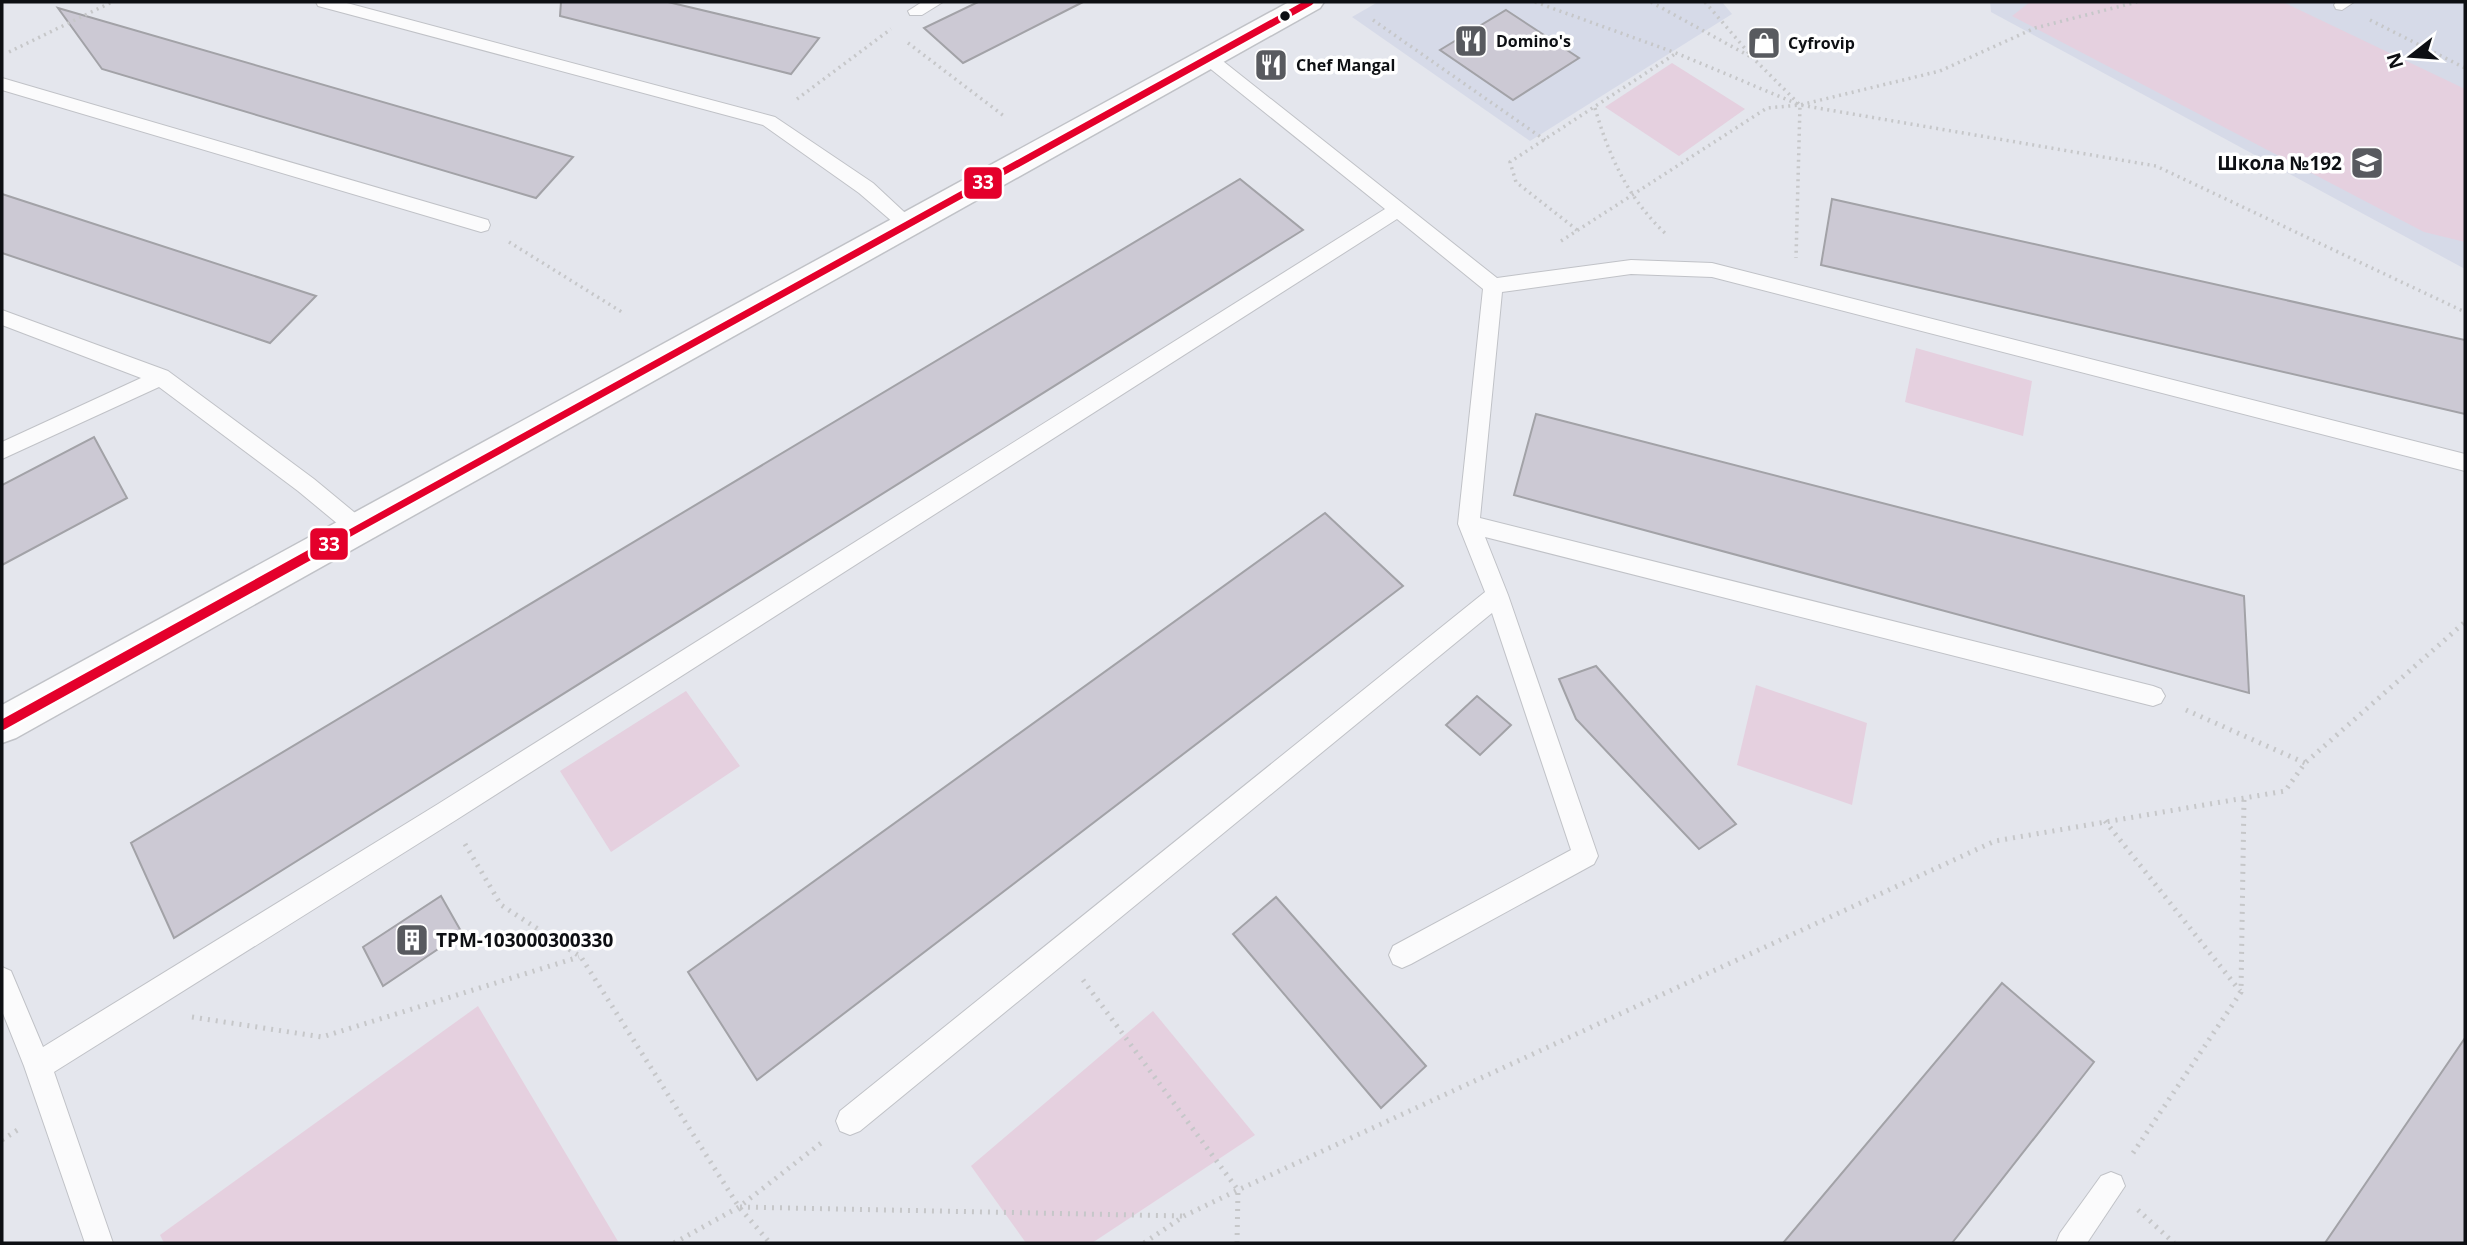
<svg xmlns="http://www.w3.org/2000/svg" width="2467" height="1245" viewBox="0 0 2467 1245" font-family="'Open Sans',sans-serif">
<rect width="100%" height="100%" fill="#e4e6ed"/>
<!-- built -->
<g fill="#d6dae8">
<path d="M1378,2h344l10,12 -202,127 -178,-124z"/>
<path d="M1990,2h475v267l-474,-257z"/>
</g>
<!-- green -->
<g fill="#e5d0df">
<path d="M2030,2h253l182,87v153l-41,-10 -412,-216z"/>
<path d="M1672,63l73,46 -66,47 -74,-49z"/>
<path d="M1916,348l116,33 -9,55 -118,-34z"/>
<path d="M1756,685l111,38 -15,82 -115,-40z"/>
<path d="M686,691l54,75 -129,86 -51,-81z"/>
<path d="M478,1006l141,237h-455l-4,-8z"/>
<path d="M1153,1011l102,124 -163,108h-66l-55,-77z"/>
</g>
<!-- building -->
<g fill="#ccc9d4" stroke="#a2a2a7" stroke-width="2">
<path d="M561,2h107l151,36 -28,36 -231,-58z"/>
<path d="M978,2h105l-120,61 -39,-35z"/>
<path d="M58,8l515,149 -37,41 -434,-129z"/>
<path d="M1506,10l73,48 -66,42 -73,-50z"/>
<path d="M1240,179l63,51 -1129,708 -43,-95z"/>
<path d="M2,194l314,102 -46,47 -268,-90z"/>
<path d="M1832,199l633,141v74l-644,-149z"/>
<path d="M1536,414l708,182 5,97 -735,-198z"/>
<path d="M94,437l33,61 -125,67v-80z"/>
<path d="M1325,513l78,73 -646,494 -69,-108z"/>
<path d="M1596,666l140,158 -37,25 -123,-130 -17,-40z"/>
<path d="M1477,696l34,29 -31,30 -34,-30z"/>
<path d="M441,896l21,37 -79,53 -20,-39z"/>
<path d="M1276,897l150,169 -45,42 -148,-174z"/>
<path d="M2002,983l92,79 -142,181h-169z"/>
<path d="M2465,1038v205h-140z"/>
</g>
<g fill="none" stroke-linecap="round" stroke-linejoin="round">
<defs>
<g id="service">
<path d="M316,2h27l432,115 98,66 44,41 -2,5h-14l-42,-36 -96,-68 -445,-119z"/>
<path d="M922,2h21l-21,13h-12l-2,-4z"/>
<path d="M2336,2h18l-12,8 -6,-1 -2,-4z"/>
<path d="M1208,52l6,2 283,224 134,-18 81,3 753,191v17l-753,-194 -81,-3 -129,18 -22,226 673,168 8,3 4,7 -4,7 -8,3 -668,-169 23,58 90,261 -4,8 -183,100 -9,4 -9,-4 -4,-9 4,-9 178,-96 -79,-237 -632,518 -10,4 -10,-4 -4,-10 4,-10 645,-519 -27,-68 25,-235 -86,-70 -941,601 -402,252 59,171h-28l-61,-177 -22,-55v-44l9,4 32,76 395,-243 947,-595 -183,-147 -3,-4z"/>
<path d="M2,78l486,142 2,5 -2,5 -7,2 -479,-142z"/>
<path d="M2,310l166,61 146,108 52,43 3,6 -3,6 -8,3 -8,-3 -52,-43 -139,-104 -157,72v-17l139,-64 -139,-53z"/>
<path d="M2111,1172l10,4 4,10 -38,57h-31l4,-10 41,-57z"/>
</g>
<path id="tertiary" d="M1289,2h35l-4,6 -1304,730 -14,5v-38z"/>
</defs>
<!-- service casing -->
<use href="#service" stroke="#c0c2c7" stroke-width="2"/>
<!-- tertiary casing -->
<use href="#tertiary" stroke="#c0c2c7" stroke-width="3"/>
<!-- path-far1 -->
<g stroke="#c6c7c9" stroke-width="3.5" stroke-dasharray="2 4.5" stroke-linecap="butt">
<path d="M1535,2l141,51 124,52 356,61 309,146"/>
<path d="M1651,2l100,55"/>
<path d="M1705,2l49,57 46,46 -4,153"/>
<path d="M1373,20l172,120"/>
<path d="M2370,20l95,48"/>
<path d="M908,43l96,73"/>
<path d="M9,52l103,-50"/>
<path d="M797,99l94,-70"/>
<path d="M1595,108c14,49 34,92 72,127"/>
<path d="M1577,230l-61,-48 -6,-20 165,-108"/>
<path d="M1561,241l206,-133 33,-3 140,-34 95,-43 102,-26"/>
<path d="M509,242l116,72"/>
</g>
<!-- path -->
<g stroke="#c6c7c9" stroke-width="5" stroke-dasharray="2 6" stroke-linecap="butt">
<path d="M2186,710l119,53"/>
<path d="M2105,821l135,170"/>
<path d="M465,844l36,61 80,52 158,250 31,36"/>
<path d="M1083,980l155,210 -1,53"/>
<path d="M192,1017l130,20 257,-80"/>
<path d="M2,1140l17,-11"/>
<path d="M2133,1153l108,-161 3,-194"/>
<path d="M740,1207l443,9"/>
<path d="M2138,1210l36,33"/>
<path d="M674,1243l65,-36 82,-64"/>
<path d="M1144,1243l40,-27 54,-26 757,-349 290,-50 20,-28 160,-141"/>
</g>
<!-- service -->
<use href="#service" fill="#fbfbfc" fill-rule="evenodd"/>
<!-- tertiary -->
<use href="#tertiary" fill="#fbfbfc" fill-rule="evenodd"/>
<defs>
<path id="bus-1-far1" d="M341,538l969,-536"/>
<path id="bus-1" d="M2,725l342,-189"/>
</defs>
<!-- bus-1-far1 casing -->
<use href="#bus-1-far1" stroke="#fff" stroke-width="11"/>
<!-- bus-1 casing -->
<use href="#bus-1" stroke="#fff" stroke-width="15"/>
<!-- bus-1-far1 -->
<use href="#bus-1-far1" stroke="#e4002b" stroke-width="7"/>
<!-- bus-1 -->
<use href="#bus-1" stroke="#e4002b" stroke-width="10"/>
</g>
<!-- icons -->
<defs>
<symbol id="restaurant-square" viewBox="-11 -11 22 22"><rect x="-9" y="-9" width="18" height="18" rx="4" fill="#585a5f" stroke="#fff"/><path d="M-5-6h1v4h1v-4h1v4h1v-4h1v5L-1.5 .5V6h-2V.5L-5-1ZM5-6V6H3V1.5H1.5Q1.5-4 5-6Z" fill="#fff"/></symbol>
<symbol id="shop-square" viewBox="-11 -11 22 22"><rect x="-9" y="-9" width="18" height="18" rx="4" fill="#585a5f" stroke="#fff"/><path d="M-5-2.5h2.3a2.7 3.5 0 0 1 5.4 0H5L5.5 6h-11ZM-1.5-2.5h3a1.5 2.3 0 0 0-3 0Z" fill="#fff"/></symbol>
<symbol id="school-square" viewBox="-11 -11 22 22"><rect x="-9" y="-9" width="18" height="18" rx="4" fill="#585a5f" stroke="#fff"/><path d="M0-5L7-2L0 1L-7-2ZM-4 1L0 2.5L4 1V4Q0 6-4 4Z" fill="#fff"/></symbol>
<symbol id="building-square" viewBox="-11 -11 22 22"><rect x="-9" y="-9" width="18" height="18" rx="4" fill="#585a5f" stroke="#fff"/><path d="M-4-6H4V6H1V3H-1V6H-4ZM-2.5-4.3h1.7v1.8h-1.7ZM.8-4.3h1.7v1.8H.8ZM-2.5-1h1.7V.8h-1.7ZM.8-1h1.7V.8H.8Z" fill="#fff"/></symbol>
</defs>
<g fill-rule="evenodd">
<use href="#restaurant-square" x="1452" y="22" width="38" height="38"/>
<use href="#shop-square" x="1745" y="24" width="38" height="38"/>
<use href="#restaurant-square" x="1252" y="46" width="38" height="38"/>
<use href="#school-square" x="2348" y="144" width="38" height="38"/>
<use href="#building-square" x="393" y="921" width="38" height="38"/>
</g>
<!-- markers -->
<circle fill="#0d0f13" stroke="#fff" stroke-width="2.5" cx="1285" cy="16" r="6"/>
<g text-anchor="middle" stroke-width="7" stroke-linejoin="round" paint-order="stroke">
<!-- far-poi labels -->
<g font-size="16" font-weight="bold" fill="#0d0f13" stroke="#fff" text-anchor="start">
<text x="1496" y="47">Domino's</text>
<text x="1788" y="49">Cyfrovip</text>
<text x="1296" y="71">Chef Mangal</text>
</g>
<!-- poi labels -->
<g font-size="19" font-weight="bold" fill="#0d0f13" stroke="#fff" text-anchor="end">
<text x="2342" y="170">Школа №192</text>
<text x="436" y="947" text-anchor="start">ТРМ-103000300330</text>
</g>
</g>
<g stroke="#fff" stroke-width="2.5">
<rect x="963" y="166" width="40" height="34" rx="7" fill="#e4002b"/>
<rect x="309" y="527" width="40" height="34" rx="7" fill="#e4002b"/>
</g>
<g font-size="19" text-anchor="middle" font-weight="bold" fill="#fff">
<text x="983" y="189">33</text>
<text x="329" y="551">33</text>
</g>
<!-- border -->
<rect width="2467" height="1245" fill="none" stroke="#0d0f13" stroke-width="7"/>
<!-- north arrow -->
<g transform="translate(2411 56) rotate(253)" stroke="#ffffff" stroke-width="5" paint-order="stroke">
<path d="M0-5L12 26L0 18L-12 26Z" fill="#0d0f13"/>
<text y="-10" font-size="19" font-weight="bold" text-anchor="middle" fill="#0d0f13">N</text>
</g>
</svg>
